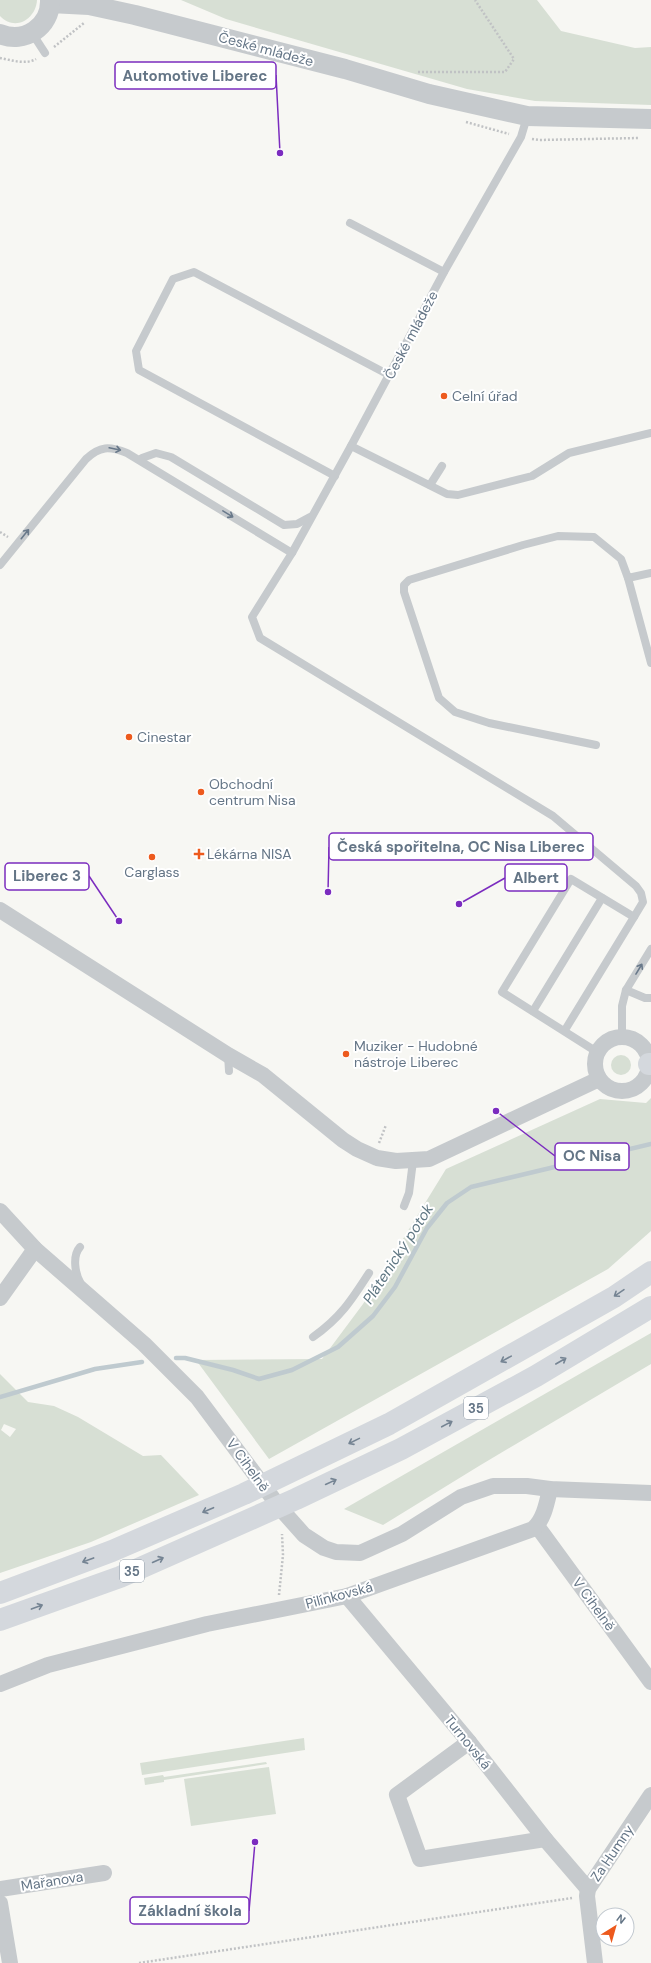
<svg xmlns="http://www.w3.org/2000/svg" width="651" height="1963" viewBox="0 0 651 1963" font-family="'DM Sans',sans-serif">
<rect width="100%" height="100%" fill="#f7f7f3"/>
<!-- green -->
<g fill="#d7dfd4" fill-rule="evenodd">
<path d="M0,0h37c-1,19 -22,32 -37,16z"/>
<path d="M181,0h356l24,31 74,17 16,-1v58l-116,-4 -68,-12 -241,-70z"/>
<circle cx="621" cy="1065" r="10"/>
<path d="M651,1098v133l-43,38 -339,190 -73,-99 126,-1 41,-55 83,-135 154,-70 46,4z"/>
<path d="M651,1333v31l-172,102 -96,59 -39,-16z"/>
<path d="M0,1374l28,28 26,4 24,11 65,39 18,-1 38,40 -108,47 -91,31zM4,1424l12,5 -6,8 -9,-7z"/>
<path d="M304,1738l1,12 -163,25 -2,-12z"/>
<path d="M266,1762l1,2 -103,16v2l-19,3 -1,-7 19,-3 1,2z"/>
<path d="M269,1767l7,47 -85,12 -7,-47z"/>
</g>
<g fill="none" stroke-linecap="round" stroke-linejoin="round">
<!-- stream -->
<g stroke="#bfcacf" stroke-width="4.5">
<path d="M176,1358h9l48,12 26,9 33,-9 46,-23 35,-31 22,-29 32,-59 20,-25 24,-16 180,-43"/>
<path d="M0,1397l95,-28 47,-7"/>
</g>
<!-- path -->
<g stroke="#c0c2c4" stroke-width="2.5" stroke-dasharray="2 2" stroke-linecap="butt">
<path d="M54,47l30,-24"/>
<path d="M0,58c11,2 26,7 36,1"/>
<path d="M418,72h87l9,-13 -39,-59"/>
<path d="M466,122l43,12"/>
<path d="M532,139l7,1 100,-2"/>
<path d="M0,532l8,5"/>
<path d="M379,1143l7,-18"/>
<path d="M279,1595l4,-40 -1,-21"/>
<path d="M139,1963l433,-65"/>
</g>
<!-- service -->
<g stroke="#c6cacd" stroke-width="8">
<path d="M32,33l13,20"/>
<path d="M527,117l-6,20 -77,135 -93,174 -59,107 -40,64 8,21 293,178 83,70 5,7 2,9 -9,15"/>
<path d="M350,223l94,49"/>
<path d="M351,446l96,48 11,1 74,-19 37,-23 82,-20"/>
<path d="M142,458l14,-5 15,4 113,68 13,-1 13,-7"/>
<path d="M335,476l-196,-106 -3,-19 37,-72 21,-7 195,103"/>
<path d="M430,485l12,-19"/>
<path d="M0,565l86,-106c14,-13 23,-13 41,-6l165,100"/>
<path d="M628,578l23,85"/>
<path d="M596,745l-107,-22 -34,-11 -16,-14 -35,-106v-7l5,-5 114,-35 35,-9 36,1 27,22 7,19 23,-5"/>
<path d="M651,949l-25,41 19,8h6"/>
<path d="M533,1011l69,-113"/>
<path d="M565,1030l69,-113 -63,-38 -69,113 95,60"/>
<path d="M622,1037v-31l4,-16"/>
<path d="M228,1055l1,16"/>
<path d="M404,1206l5,-13 4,-32"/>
<path d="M80,1247c-8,9 -5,27 1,37"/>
<path d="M313,1337c27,-19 38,-36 56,-64"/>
</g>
<!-- minor -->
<g stroke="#c6cacd" stroke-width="16">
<path d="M0,910l228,145 35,20 80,65 14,9 20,9 19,3 33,-2 170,-80"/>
<circle cx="622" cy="1064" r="27"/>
<path d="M0,1211l35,38 109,95 53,53 83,111 24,27 20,13 12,4 24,1 42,-19 59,-37 32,-11h34l23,3 101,4"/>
<path d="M0,1298l35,-49"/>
<path d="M537,1526l114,156"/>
<path d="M347,1596l122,146 76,97 43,50"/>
<path d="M0,1684l48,-19 159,-41 140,-28 186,-67c11,-9 14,-27 17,-40"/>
<path d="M469,1742l-72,53 23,64 125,-20"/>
<path d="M0,1889l104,-16"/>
<path d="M0,1903l10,60"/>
<path d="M595,1963l-8,-67 1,-7 63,-94"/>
</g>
<!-- tertiary -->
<g stroke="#c6cacd" stroke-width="20">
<path d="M50,3l39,2 46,10 210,54 84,25 98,22 124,3"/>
<path d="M0,34c24,10 51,-7 50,-34"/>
</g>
<!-- trunk -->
<g stroke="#d4d8dd" stroke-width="22">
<path d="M649,1064h2"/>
<path d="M0,1593l112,-42 132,-57 145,-70 225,-127 37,-25"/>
<path d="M0,1620l120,-43 176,-78 105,-50 135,-73 115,-69"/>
</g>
</g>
<!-- one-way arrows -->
<defs><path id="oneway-shaft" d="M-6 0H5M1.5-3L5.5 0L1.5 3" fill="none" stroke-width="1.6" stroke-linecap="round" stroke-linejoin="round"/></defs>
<g stroke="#69798a">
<use href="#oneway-shaft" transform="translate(115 449) rotate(12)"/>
<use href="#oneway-shaft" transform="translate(228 514) rotate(31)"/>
<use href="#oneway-shaft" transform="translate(25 534) rotate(-51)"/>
<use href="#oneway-shaft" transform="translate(639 969) rotate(-59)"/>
</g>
<g stroke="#758493">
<use href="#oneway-shaft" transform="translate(619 1293) rotate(146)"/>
<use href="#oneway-shaft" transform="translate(506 1359) rotate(151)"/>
<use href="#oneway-shaft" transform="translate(561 1361) rotate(-30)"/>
<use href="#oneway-shaft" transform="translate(447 1424) rotate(-28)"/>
<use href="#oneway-shaft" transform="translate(354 1441) rotate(154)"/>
<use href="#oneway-shaft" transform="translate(331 1482) rotate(-25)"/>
<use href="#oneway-shaft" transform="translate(208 1510) rotate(157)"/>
<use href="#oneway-shaft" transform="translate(88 1560) rotate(160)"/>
<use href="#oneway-shaft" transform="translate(158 1560) rotate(-24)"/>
<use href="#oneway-shaft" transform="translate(37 1607) rotate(-20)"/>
</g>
<!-- markers -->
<g fill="#ed5a1d" stroke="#fff" stroke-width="1.5">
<circle cx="444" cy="396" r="4"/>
<circle cx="129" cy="737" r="4"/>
<circle cx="201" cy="792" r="4"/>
<path d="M197 848h4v4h4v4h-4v4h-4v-4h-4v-4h4z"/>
<circle cx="152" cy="857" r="4"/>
<circle cx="346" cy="1054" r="4"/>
</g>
<g text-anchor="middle" stroke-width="4" stroke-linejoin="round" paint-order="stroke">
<!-- shield labels -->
<g fill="#fff" stroke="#929eaa" stroke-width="1">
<rect x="464" y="1397" width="24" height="22" rx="3"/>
<rect x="120" y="1560" width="24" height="22" rx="3"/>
</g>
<g font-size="13" font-weight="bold" fill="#647586">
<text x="476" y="1413">35</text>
<text x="132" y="1576">35</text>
</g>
<!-- street labels -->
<g font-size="14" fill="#647586" stroke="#fff">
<text transform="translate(266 49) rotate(15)" y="5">České mládeže</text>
<text transform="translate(411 335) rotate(-62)" y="5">České mládeže</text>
<text transform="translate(248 1465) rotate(54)" y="5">V Cihelně</text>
<text transform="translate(339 1595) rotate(-15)" y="5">Pilínkovská</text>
<text transform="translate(594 1604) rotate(54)" y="5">V Cihelně</text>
<text transform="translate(468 1742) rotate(51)" y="5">Turnovská</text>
<text transform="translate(612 1853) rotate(-56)" y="5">Za Humny</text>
<text transform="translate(52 1881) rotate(-9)" y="5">Mařanova</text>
</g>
<!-- poi labels -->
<g font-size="14" fill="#647586" stroke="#fff" text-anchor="start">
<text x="452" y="401">Celní úřad</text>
<text x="137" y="742">Cinestar</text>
<text x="209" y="789">Obchodní<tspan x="209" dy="16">centrum Nisa</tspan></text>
<text x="207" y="859">Lékárna NISA</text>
<text x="152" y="877" text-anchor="middle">Carglass</text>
<text x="354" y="1051">Muziker - Hudobné<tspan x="354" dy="16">nástroje Liberec</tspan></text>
</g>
<!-- water labels -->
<g font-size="15" font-style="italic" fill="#5f7783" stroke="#fff">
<text transform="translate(398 1254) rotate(-57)" y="5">Plátenický potok</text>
</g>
</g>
<!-- callouts -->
<path fill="none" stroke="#7b2cbf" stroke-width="1.5" d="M280 153L276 75M328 892L329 847M119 921L89 876M459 904L505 878M496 1111L555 1156M255 1842L249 1911"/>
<g fill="#7b2cbf" stroke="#fff" stroke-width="1.5">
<circle cx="280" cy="153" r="4"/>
<circle cx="328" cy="892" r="4"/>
<circle cx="119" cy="921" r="4"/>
<circle cx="459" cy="904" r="4"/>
<circle cx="496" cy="1111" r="4"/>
<circle cx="255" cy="1842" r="4"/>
</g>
<g fill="#fff" stroke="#7b2cbf" stroke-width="1.5">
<rect x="115" y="62" width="161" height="27" rx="4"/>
<rect x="329" y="833" width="264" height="27" rx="4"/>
<rect x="5" y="863" width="84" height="27" rx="4"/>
<rect x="505" y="864" width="62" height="27" rx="4"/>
<rect x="555" y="1143" width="74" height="27" rx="4"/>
<rect x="130" y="1897" width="119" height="27" rx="4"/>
</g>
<g font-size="15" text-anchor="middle" font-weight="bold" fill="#647586">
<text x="195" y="81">Automotive Liberec</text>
<text x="461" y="852">Česká spořitelna, OC Nisa Liberec</text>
<text x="47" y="881">Liberec 3</text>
<text x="536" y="883">Albert</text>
<text x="592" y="1161">OC Nisa</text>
<text x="190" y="1916">Základní škola</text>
</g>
<!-- north arrow -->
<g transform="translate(615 1927) rotate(37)"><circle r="19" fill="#ffffff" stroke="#c1c8cf"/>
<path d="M0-3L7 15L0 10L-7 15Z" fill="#ed5a1d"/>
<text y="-6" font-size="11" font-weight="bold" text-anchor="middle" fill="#647586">N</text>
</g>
</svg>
